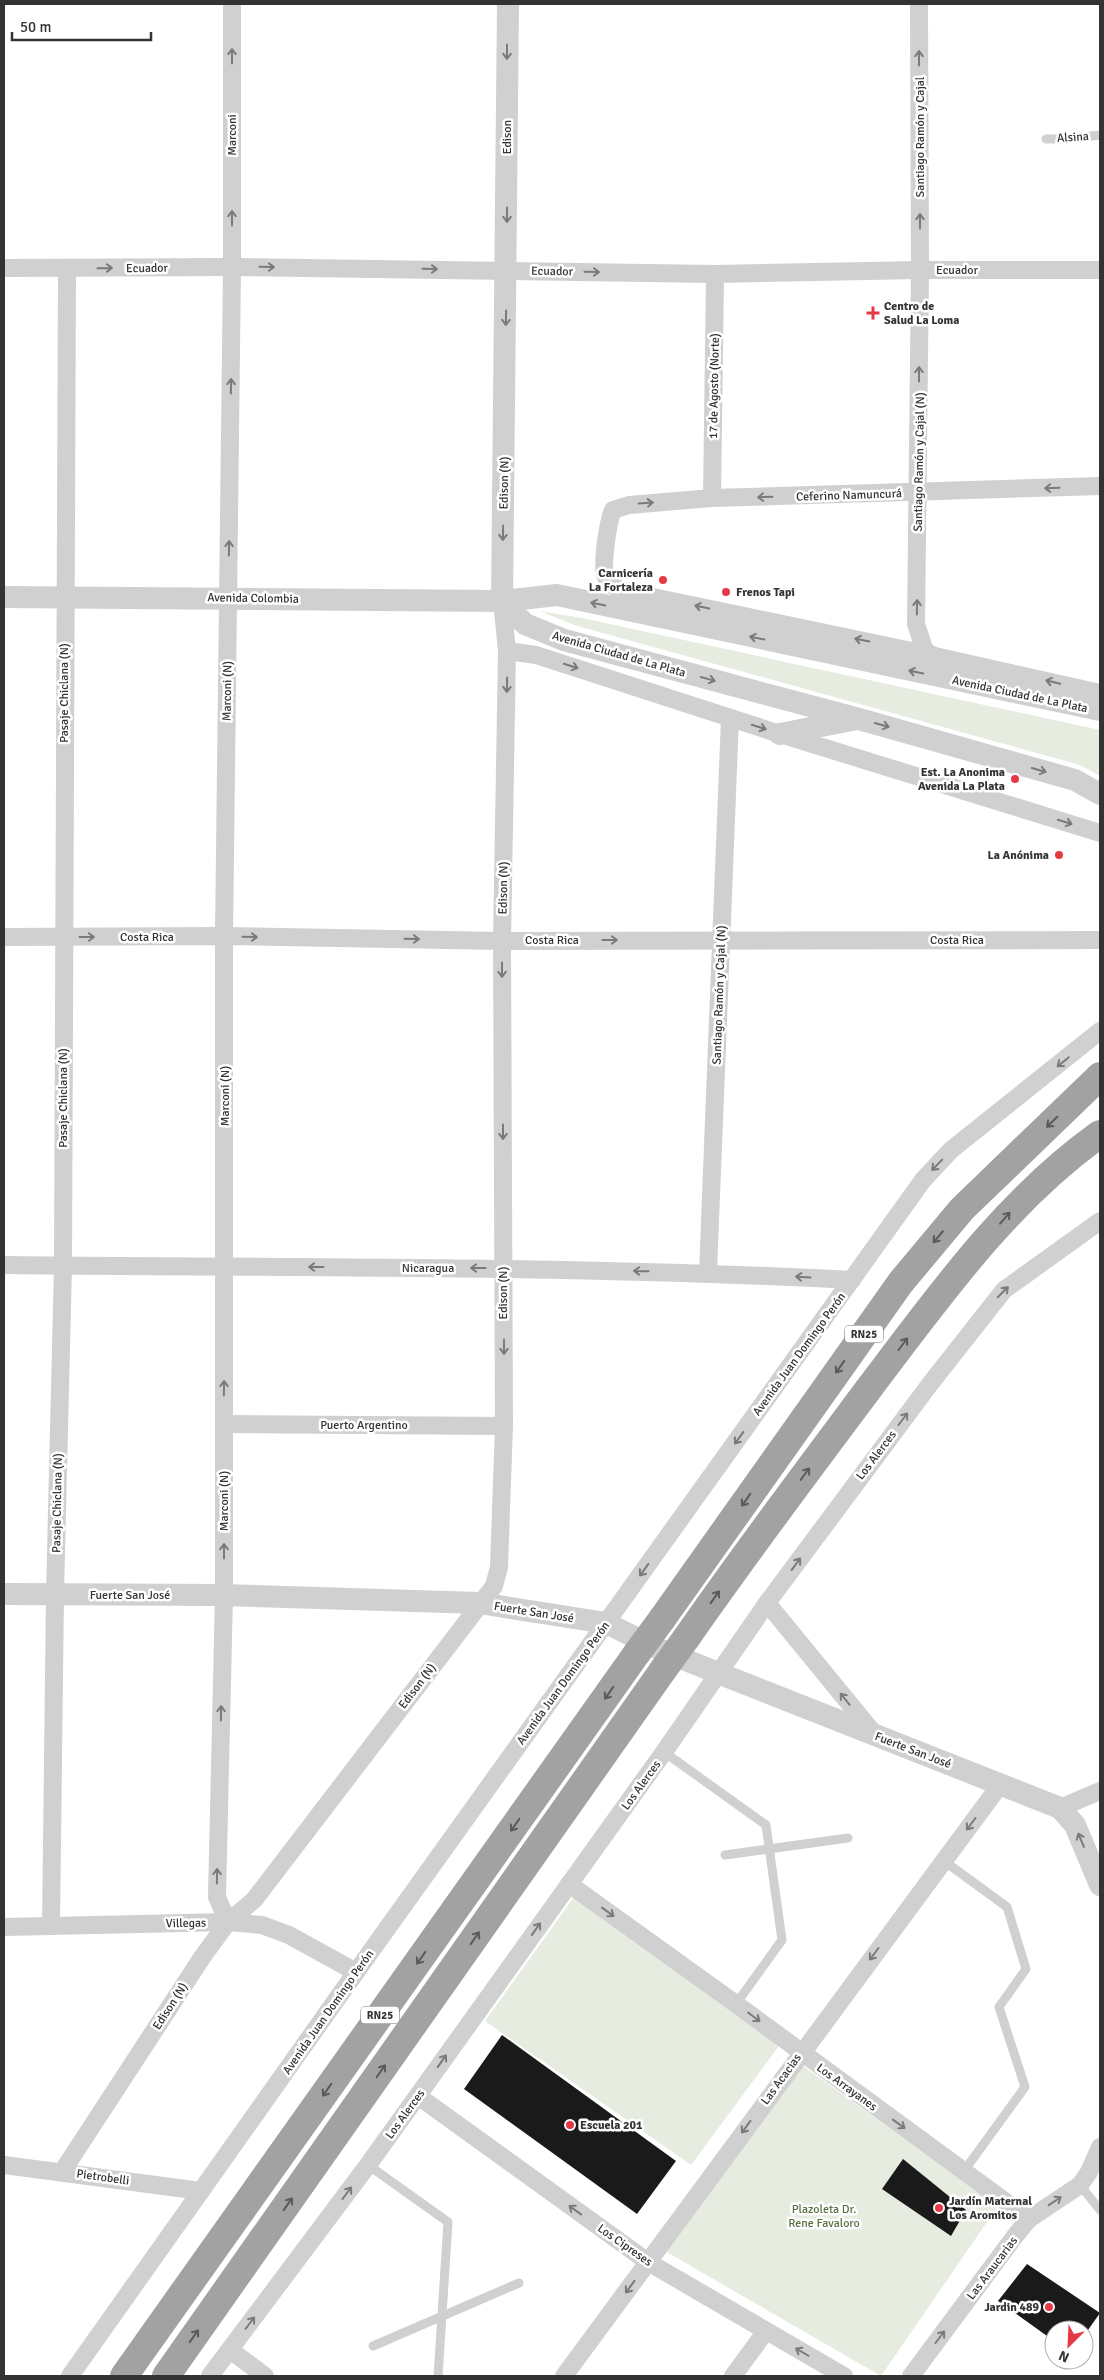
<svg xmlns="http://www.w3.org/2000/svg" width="1104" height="2380" viewBox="0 0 1104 2380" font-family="Signika,sans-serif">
<rect width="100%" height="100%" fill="#fff"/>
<!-- green -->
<g fill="#e6ecdf">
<path d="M540,611l42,7 518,112v46l-20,-11 -506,-140z"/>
<path d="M574,1897l205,149 -88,119 -206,-144z"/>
<path d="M799,2063l199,143 -117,170 -216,-125z"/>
</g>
<!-- building -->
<g fill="#1a1a1a">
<path d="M502,2035l174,126 -39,53 -173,-125z"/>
<path d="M903,2159l63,51 -15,26 -69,-47z"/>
<path d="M1027,2264l73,49 -12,17h-34v11l-56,-40z"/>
</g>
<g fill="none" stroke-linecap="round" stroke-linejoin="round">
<!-- service -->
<g stroke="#d0d0d0" stroke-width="9">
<path d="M1046,139h21l33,-4"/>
<path d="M664,1752l102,73 16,115 -46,64"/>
<path d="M725,1855l123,-17"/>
<path d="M944,1861l63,46 19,62 -27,38 26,80 -61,84"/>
<path d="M368,2165l80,57 -10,154"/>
<path d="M1080,2185l20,25"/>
<path d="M373,2346l146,-63"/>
</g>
<!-- minor -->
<g stroke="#d0d0d0" stroke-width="18">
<path d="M919,4l1,266 -4,354 10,30"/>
<path d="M4,268l228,-1 483,7 205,-4h180"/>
<path d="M1100,486l-388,12 -83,7 -16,5c-5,12 -12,56 -7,67 3,8 10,11 18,14l302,63 174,39"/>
<path d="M712,498l3,-224"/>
<path d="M507,651l29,4 244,79 320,99"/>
<path d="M4,937l220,-1 278,5 598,-1"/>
<path d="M4,1265c283,3 565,0 848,15"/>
<path d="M708,1272l22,-554"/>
<path d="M224,1424l280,2"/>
<path d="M767,1603l109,133"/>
<path d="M1060,1808l40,-17"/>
<path d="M569,1884l167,120 293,215"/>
<path d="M228,1922l-11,-25 7,-302v-659l8,-669v-263"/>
<path d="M51,1926l4,-332 8,-328 4,-997"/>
<path d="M4,1927l224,-5 34,3 27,10 67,37"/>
<path d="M418,2096l230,166 196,114"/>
<path d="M4,2165l197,26"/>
<path d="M62,2172l141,-216 25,-34 26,-22 240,-314 5,-19 5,-141 -2,-485 5,-290 -5,-50"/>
<path d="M230,2350l35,26"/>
<path d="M70,2376l286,-404 567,-792 28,-30 149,-119"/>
<path d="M210,2376l158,-211 296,-413 103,-149 163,-219 74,-94 96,-69"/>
<path d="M564,2376l436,-591"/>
<path d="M733,2376l33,-45"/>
<path d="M911,2376l104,-140 14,-17 51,-34 9,-13 11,-25"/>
</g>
<!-- tertiary -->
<g stroke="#d0d0d0" stroke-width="22">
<path d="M4,597l498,4 55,-6 543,115"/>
<path d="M502,601l23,23 39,16 295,79 216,61 25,14"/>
<path d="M502,601l6,-597"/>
<path d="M926,654l39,21"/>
<path d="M780,734l72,-14"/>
<path d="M4,1594l220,1 255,8 127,20 55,27 57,23 342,135 15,17 25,60"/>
</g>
<!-- trunk -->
<g stroke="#a2a2a2" stroke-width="28">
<path d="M662,1619l239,-337 61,-73 138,-133"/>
<path d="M687,1637c59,-85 121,-167 183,-250 69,-91 136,-186 230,-253"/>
<path d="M124,2376l513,-723"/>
<path d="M166,2376l497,-706"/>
</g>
<!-- trunk-bridge -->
<g stroke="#a2a2a2" stroke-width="28">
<path d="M637,1653l25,-34"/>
<path d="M663,1670l24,-33"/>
</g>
</g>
<!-- one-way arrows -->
<defs><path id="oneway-shaft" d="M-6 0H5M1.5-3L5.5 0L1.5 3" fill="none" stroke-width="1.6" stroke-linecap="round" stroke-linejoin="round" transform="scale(1.25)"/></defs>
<g stroke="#7a7a7a">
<use href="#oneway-shaft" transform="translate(507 52) rotate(90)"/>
<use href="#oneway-shaft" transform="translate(232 56) rotate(-90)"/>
<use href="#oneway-shaft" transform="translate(919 58) rotate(-90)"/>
<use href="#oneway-shaft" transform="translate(507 215) rotate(90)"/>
<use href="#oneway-shaft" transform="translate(232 218) rotate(-90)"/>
<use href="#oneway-shaft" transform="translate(920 221) rotate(-90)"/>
<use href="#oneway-shaft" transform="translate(267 267) rotate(1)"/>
<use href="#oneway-shaft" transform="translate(105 268) rotate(-1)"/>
<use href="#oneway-shaft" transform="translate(430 269) rotate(1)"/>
<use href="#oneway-shaft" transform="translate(592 272) rotate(1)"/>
<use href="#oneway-shaft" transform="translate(506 318) rotate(91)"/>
<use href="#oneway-shaft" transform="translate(919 374) rotate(-90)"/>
<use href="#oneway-shaft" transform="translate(231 386) rotate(-89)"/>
<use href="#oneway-shaft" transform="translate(1052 488) rotate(178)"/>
<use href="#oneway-shaft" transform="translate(765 497) rotate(178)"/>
<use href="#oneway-shaft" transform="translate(646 503) rotate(-4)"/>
<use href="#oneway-shaft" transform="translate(503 533) rotate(91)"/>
<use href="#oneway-shaft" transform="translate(229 548) rotate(-89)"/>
<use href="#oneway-shaft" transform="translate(598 604) rotate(-168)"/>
<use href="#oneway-shaft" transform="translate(702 607) rotate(-168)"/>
<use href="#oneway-shaft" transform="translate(917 607) rotate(-89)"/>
<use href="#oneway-shaft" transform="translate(757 638) rotate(-168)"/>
<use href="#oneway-shaft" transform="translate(862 640) rotate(-168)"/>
<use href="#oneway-shaft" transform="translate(571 666) rotate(18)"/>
<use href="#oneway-shaft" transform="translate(916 672) rotate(-168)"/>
<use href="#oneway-shaft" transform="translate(708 679) rotate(15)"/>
<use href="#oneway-shaft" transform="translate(1053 682) rotate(-167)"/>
<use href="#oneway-shaft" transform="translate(507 685) rotate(91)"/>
<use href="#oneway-shaft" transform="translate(882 725) rotate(16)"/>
<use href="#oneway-shaft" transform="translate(759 727) rotate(18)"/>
<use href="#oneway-shaft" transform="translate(1039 770) rotate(16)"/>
<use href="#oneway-shaft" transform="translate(1065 822) rotate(17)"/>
<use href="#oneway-shaft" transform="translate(87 937)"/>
<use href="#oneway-shaft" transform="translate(250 937) rotate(1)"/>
<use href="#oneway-shaft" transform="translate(412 939) rotate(1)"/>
<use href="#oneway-shaft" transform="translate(610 940)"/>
<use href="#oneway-shaft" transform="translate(502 970) rotate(90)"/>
<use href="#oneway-shaft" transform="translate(1063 1062) rotate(141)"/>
<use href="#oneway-shaft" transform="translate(503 1132) rotate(90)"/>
<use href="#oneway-shaft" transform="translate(937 1165) rotate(134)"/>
<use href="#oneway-shaft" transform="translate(316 1267) rotate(-180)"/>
<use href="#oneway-shaft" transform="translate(478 1268) rotate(-180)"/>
<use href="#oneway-shaft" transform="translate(641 1271) rotate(-179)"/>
<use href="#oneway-shaft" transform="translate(803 1277) rotate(-177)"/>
<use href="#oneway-shaft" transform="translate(1003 1292) rotate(-45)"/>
<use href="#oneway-shaft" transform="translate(504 1347) rotate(90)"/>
<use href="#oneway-shaft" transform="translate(224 1388) rotate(-89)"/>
<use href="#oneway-shaft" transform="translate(903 1419) rotate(-53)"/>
<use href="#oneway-shaft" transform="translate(739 1438) rotate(126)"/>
<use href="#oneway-shaft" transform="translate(224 1551) rotate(-90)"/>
<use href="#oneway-shaft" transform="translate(796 1564) rotate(-54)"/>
<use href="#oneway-shaft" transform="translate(644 1570) rotate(126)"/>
<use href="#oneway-shaft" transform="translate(845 1699) rotate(-129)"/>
<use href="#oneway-shaft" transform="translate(221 1713) rotate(-89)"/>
<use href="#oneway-shaft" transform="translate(971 1824) rotate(127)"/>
<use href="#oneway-shaft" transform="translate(1081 1840) rotate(-113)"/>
<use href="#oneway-shaft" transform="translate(217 1876) rotate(-89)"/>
<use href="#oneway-shaft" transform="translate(608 1912) rotate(36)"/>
<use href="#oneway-shaft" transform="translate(536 1929) rotate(-55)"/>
<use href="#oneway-shaft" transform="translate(874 1954) rotate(127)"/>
<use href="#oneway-shaft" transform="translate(754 2017) rotate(37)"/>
<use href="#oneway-shaft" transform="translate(442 2061) rotate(-55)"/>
<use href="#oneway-shaft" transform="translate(899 2124) rotate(36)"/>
<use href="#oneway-shaft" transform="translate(746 2127) rotate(126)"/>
<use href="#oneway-shaft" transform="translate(347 2193) rotate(-53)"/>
<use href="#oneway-shaft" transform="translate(1055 2201) rotate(-34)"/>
<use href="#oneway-shaft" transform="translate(575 2210) rotate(-144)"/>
<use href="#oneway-shaft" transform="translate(630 2287) rotate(126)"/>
<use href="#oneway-shaft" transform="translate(250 2323) rotate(-53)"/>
<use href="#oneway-shaft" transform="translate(940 2337) rotate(-53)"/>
<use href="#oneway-shaft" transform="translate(802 2352) rotate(-150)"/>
</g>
<g stroke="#5a5a5a">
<use href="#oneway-shaft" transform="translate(1052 1122) rotate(136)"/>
<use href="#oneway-shaft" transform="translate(1005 1218) rotate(-49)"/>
<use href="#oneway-shaft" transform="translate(938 1237) rotate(130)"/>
<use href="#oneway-shaft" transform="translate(903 1344) rotate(-53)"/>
<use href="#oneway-shaft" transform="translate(840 1367) rotate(125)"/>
<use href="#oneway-shaft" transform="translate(805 1474) rotate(-53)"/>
<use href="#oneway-shaft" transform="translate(746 1500) rotate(125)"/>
<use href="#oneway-shaft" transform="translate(715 1597) rotate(-55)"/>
<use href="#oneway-shaft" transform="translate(609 1693) rotate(125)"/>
<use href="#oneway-shaft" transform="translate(515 1825) rotate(125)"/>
<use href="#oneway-shaft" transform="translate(475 1938) rotate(-55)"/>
<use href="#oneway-shaft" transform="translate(421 1958) rotate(125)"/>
<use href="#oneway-shaft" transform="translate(381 2071) rotate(-55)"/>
<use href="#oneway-shaft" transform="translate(327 2090) rotate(125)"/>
<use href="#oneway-shaft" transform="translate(288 2204) rotate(-55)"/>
<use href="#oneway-shaft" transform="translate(194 2336) rotate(-55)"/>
</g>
<!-- markers -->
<g fill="#e63946" stroke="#fff" stroke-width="2">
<path d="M870.5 305.5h5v5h5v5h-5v5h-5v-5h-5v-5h5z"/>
<circle cx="663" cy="580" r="5"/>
<circle cx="726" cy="592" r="5"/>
<circle cx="1015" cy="779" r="5"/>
<circle cx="1059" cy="855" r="5"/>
<circle cx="570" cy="2125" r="5"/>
<circle cx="939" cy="2208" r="5"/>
<circle cx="1049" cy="2307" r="5"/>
</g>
<g text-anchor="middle" stroke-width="5" stroke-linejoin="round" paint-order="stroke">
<!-- shield labels -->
<g fill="#fff" stroke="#707070" stroke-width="1">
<rect x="845" y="1325.5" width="38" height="17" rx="4"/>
<rect x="361" y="2006.5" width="38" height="17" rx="4"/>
</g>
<g font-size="11" font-weight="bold" fill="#333">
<text x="864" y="1338">RN25</text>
<text x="380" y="2019">RN25</text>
</g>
<!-- street labels -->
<g font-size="12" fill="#333" stroke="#fff">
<text transform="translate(232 135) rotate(-90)" y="4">Marconi</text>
<text transform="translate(507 137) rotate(-90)" y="4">Edison</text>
<text transform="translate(920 137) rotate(-90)" y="4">Santiago Ramón y Cajal</text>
<text transform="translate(1073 137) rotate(-4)" y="4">Alsina</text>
<text transform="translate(147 268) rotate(-1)" y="4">Ecuador</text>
<text x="957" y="274">Ecuador</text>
<text transform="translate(552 271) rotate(1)" y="4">Ecuador</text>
<text transform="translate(714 386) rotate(-89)" y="4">17 de Agosto (Norte)</text>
<text transform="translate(919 462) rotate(-89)" y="4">Santiago Ramón y Cajal (N)</text>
<text transform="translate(504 483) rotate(-89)" y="4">Edison (N)</text>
<text transform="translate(849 495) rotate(-2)" y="4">Ceferino Namuncurá</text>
<text transform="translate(253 598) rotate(1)" y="4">Avenida Colombia</text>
<text transform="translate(619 654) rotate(16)" y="4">Avenida Ciudad de La Plata</text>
<text transform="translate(227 691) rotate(-89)" y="4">Marconi (N)</text>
<text transform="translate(64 693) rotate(-90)" y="4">Pasaje Chiclana (N)</text>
<text transform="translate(1020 694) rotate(12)" y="4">Avenida Ciudad de La Plata</text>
<text transform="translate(503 888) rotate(-89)" y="4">Edison (N)</text>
<text x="147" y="941">Costa Rica</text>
<text x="552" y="944">Costa Rica</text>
<text x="957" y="944">Costa Rica</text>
<text transform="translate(719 995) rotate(-88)" y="4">Santiago Ramón y Cajal (N)</text>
<text transform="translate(225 1096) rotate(-90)" y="4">Marconi (N)</text>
<text transform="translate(63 1098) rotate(-90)" y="4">Pasaje Chiclana (N)</text>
<text x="428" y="1272">Nicaragua</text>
<text transform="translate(503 1293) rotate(-90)" y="4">Edison (N)</text>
<text transform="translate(799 1354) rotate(-54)" y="4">Avenida Juan Domingo Perón</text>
<text x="364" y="1429">Puerto Argentino</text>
<text transform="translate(876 1455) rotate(-53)" y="4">Los Alerces</text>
<text transform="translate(224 1501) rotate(-90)" y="4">Marconi (N)</text>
<text transform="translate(57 1503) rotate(-89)" y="4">Pasaje Chiclana (N)</text>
<text x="130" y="1599">Fuerte San José</text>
<text transform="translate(534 1612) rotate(9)" y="4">Fuerte San José</text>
<text transform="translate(563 1683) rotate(-54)" y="4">Avenida Juan Domingo Perón</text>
<text transform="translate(417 1686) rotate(-53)" y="4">Edison (N)</text>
<text transform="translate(913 1750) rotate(21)" y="4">Fuerte San José</text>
<text transform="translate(641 1785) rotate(-54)" y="4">Los Alerces</text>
<text transform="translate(186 1923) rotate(-1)" y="4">Villegas</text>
<text transform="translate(170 2006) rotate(-57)" y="4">Edison (N)</text>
<text transform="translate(328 2012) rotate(-55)" y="4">Avenida Juan Domingo Perón</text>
<text transform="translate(781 2079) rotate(-54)" y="4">Las Acacias</text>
<text transform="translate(847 2087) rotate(36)" y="4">Los Arrayanes</text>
<text transform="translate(405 2114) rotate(-54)" y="4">Los Alerces</text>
<text transform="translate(103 2177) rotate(8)" y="4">Pietrobelli</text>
<text transform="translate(625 2245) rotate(35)" y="4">Los Cipreses</text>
<text transform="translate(992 2268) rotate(-53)" y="4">Las Araucarias</text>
</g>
<!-- poi labels -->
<g font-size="12" font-weight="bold" fill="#333" stroke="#fff" text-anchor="start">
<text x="884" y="310">Centro de<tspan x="884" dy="14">Salud La Loma</tspan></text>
<text x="653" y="577" text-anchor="end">Carnicería<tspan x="653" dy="14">La Fortaleza</tspan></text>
<text x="736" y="596">Frenos Tapi</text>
<text x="1005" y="776" text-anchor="end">Est. La Anonima<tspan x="1005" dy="14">Avenida La Plata</tspan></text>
<text x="1049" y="859" text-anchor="end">La Anónima</text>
<text x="580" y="2129">Escuela 201</text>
<text x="949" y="2205">Jardín Maternal<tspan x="949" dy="14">Los Aromitos</tspan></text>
<text x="1039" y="2311" text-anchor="end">Jardin 489</text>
</g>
<!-- park labels -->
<g font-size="12" fill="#56703f" stroke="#fff">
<text x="824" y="2213">Plazoleta Dr.<tspan x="824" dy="14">Rene Favaloro</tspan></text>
</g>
</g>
<!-- border -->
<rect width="1104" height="2380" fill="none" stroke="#333333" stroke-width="10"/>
<!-- north arrow -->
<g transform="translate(1069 2345) rotate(204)"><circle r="24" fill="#ffffff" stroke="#adadad"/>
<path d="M0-4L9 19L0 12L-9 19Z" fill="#e63946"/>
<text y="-8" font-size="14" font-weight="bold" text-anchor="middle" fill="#333333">N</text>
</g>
<!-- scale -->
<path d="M12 32v8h139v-8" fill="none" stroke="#333333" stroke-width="2.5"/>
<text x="20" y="32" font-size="15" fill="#333333" stroke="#ffffff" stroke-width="4" paint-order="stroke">50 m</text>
</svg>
